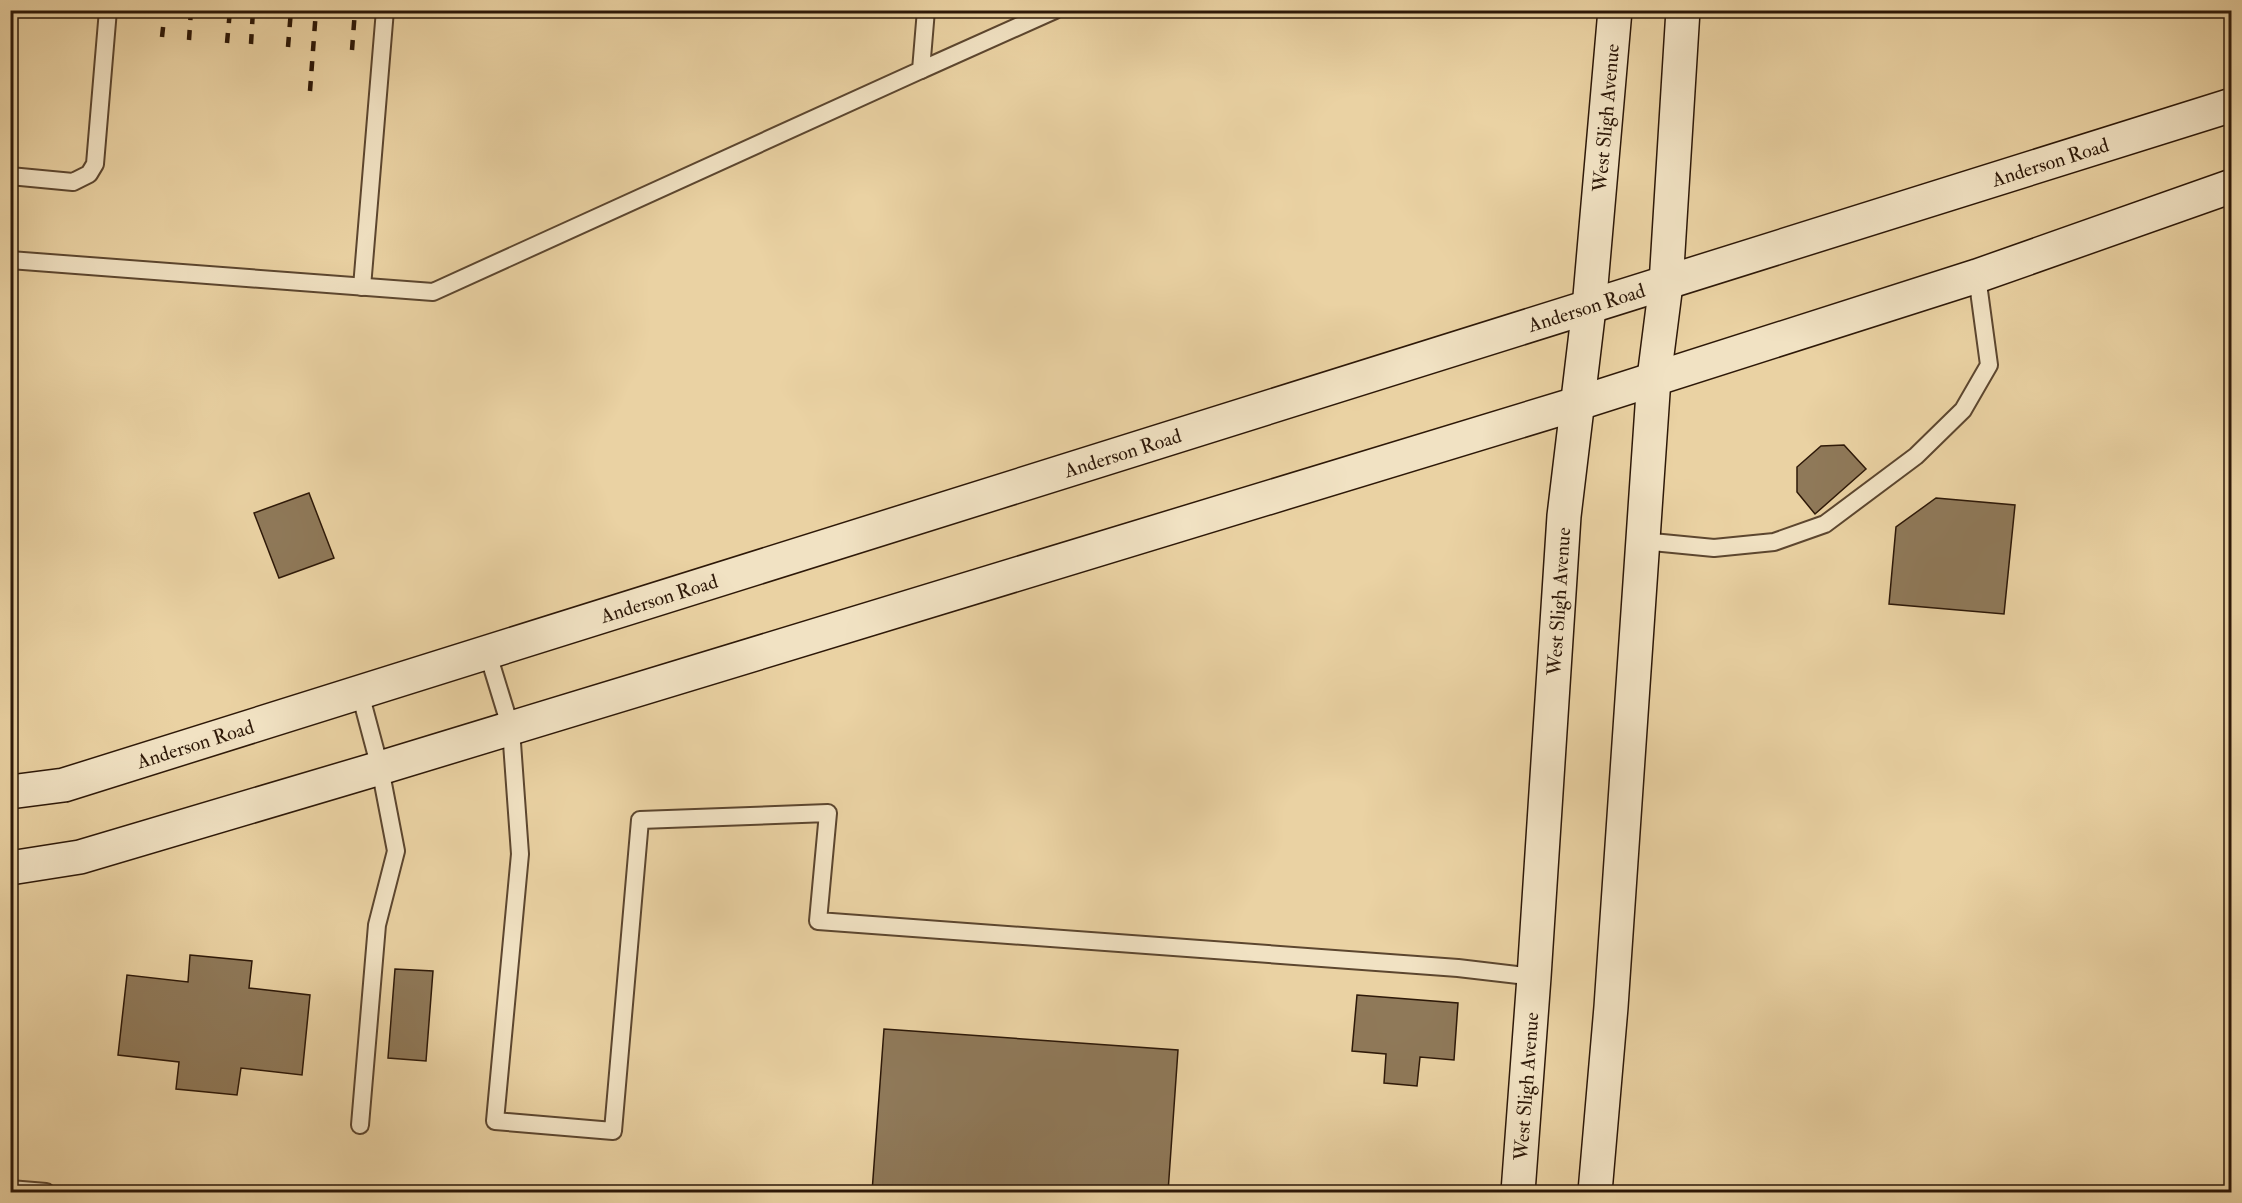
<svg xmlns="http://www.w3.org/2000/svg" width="2242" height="1203" viewBox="0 0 2242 1203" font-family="'IM FELL Double Pica',serif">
<rect width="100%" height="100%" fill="#ead2a3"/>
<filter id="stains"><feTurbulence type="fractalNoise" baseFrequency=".00333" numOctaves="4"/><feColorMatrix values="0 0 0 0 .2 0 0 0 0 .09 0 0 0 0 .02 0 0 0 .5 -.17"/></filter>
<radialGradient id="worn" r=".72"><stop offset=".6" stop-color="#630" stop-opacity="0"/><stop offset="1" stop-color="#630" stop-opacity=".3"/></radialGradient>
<!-- building -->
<g fill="#8f7959" stroke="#2d1808" stroke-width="1.5">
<path d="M1844,445l22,24 -51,45 -18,-22v-25l24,-21z"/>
<path d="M309,493l25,65 -55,20 -25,-65z"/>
<path d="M1936,498l79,7 -11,109 -115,-10 7,-77z"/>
<path d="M190,955l62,6 -3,27 61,7 -8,80 -61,-7 -4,27 -61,-6 3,-27 -61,-7 9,-80 61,7z"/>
<path d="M395,969l38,2 -7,90 -38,-3z"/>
<path d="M1357,995l101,8 -4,57 -34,-3 -3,29 -33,-3 2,-29 -34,-3z"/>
<path d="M884,1029l294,21 -10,142h-296z"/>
</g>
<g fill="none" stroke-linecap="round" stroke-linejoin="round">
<defs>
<g id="lane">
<path d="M921,70l134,-60"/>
<path d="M10,176l63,6 16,-8 6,-10 13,-154"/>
<path d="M10,260l423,32 488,-222 5,-60"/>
<path d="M362,287l23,-277"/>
<path d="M1642,541l72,7 60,-6 51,-18 91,-68 47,-46 26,-45 -12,-89"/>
<path d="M488,654l23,75 9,125 -25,267 118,10 27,-311 188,-7 -10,108 640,47 76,9"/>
<path d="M360,1125l17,-200 19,-74 -16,-83 -20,-75"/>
<path d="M10,1189l36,3"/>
</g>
<g id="secondary">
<path id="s1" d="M10,792l54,-7 2168,-680"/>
<path d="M10,868l70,-11 300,-89 1196,-364 401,-128 255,-90"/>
<path id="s2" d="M1518,1192l16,-215 30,-461 25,-208 26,-298"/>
<path d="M1595,1192l16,-185 43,-629 12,-94 17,-274"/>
</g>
</defs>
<!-- lane casing -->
<use href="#lane" stroke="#5c462f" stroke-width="20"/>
<!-- secondary casing -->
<use href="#secondary" stroke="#2d1808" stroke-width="36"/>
<!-- lane -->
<use href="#lane" stroke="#f1e2c3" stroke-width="16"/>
<!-- secondary -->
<use href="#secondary" stroke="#f1e2c3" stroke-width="33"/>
<!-- rail -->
<g stroke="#2d1808" stroke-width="4.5" stroke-dasharray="10 10" stroke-linecap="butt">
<path d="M162,37l3,-27"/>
<path d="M189,40l2,-30"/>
<path d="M227,43l3,-33"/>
<path d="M251,44l2,-34"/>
<path d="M288,47l3,-37"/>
<path d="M352,50l3,-40"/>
<path d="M310,91l6,-81"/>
</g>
</g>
<g text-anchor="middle" stroke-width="6" stroke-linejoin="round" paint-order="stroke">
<!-- street labels -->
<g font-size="20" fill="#2d1808" stroke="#f1e2c3">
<text dy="7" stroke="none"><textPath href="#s2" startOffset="1078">West Sligh Avenue</textPath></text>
<text dy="7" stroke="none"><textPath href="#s1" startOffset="2136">Anderson Road</textPath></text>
<text dy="7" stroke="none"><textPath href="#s1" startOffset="1650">Anderson Road</textPath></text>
<text dy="7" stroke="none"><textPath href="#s1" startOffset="1164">Anderson Road</textPath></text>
<text dy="7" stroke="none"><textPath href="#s1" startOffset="678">Anderson Road</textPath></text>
<text dy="7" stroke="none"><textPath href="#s2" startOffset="592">West Sligh Avenue</textPath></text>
<text dy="7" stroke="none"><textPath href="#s1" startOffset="192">Anderson Road</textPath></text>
<text dy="7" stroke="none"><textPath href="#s2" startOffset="106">West Sligh Avenue</textPath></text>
</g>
</g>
<!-- margin -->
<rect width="2242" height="1203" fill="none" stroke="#ead2a3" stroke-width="36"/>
<rect x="12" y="12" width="2218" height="1179" fill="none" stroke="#2d1808" stroke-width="3"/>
<rect x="18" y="18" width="2206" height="1167" fill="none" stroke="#2d1808" stroke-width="1.5"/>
<rect width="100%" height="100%" filter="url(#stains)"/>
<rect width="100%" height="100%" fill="url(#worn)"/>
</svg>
